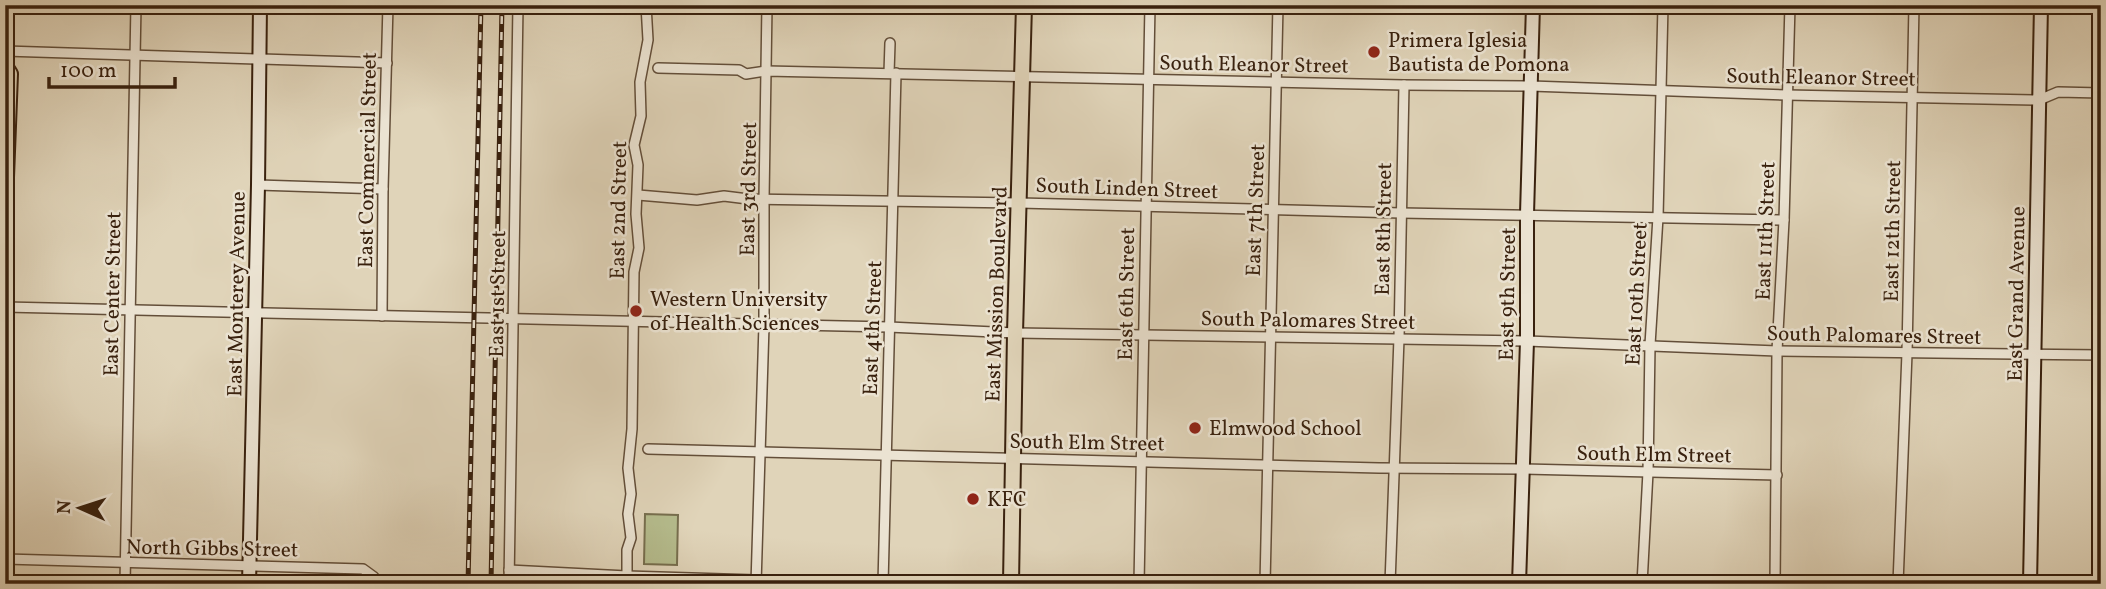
<svg xmlns="http://www.w3.org/2000/svg" width="2106" height="589" viewBox="0 0 2106 589" font-family="Vollkorn,serif">
<rect width="100%" height="100%" fill="#e0d4b9"/>
<filter id="stains"><feTurbulence type="fractalNoise" baseFrequency=".00286" numOctaves="4"/><feColorMatrix values="0 0 0 0 .2 0 0 0 0 .09 0 0 0 0 .02 0 0 0 .5 -.17"/></filter>
<radialGradient id="worn" r=".72"><stop offset=".6" stop-color="#630" stop-opacity="0"/><stop offset="1" stop-color="#630" stop-opacity=".3"/></radialGradient>
<!-- green -->
<path fill="#b5bc8d" stroke="#776e4e" stroke-width="2" d="M645,514l33,1 -1,50 -33,-1z"/>
<g fill="none" stroke-linecap="round" stroke-linejoin="round">
<defs>
<g id="street">
<path d="M5,51l382,12"/>
<path d="M658,68l81,2 7,4 20,-3 638,14 127,1 256,9 252,5 19,-8 43,1"/>
<path d="M889,73l1,-30"/>
<path d="M258,185l125,4"/>
<path d="M638,195l59,5 27,-4 24,3 272,4 381,10 383,7"/>
<path d="M5,307l884,20 126,6 512,8 250,10 324,4"/>
<path d="M382,316l1,-127 5,-184"/>
<path d="M648,449l731,19 142,1 256,6"/>
<path d="M5,559l358,10 11,8v7"/>
<path d="M509,570l118,6 261,8"/>
<path d="M125,584l11,-579"/>
<path d="M509,584l9,-579"/>
<path d="M627,584v-34l4,-12 -3,-24 3,-20 -3,-26 4,-39 2,-157 5,-24 -3,-34 2,-49 -4,-20 7,-29 -1,-34 8,-42 -2,-35"/>
<path d="M756,584l8,-259v-126l3,-194"/>
<path d="M883,584l13,-511"/>
<path d="M1139,584l11,-579"/>
<path d="M1265,584l13,-579"/>
<path d="M1390,584l9,-246 5,-253"/>
<path d="M1642,584l6,-112 2,-127 8,-128 5,-212"/>
<path d="M1775,584l2,-233 7,-131 6,-215"/>
<path d="M1898,584l9,-231 7,-348"/>
</g>
<g id="secondary">
<path d="M249,584l9,-399 2,-180"/>
<path d="M1519,584l8,-243v-127l6,-209"/>
<path d="M2030,584l11,-579"/>
</g>
<g id="primary">
<path d="M5,66l5,8 -5,129"/>
<path d="M1011,584l4,-251 9,-328"/>
</g>
</defs>
<!-- street casing -->
<use href="#street" stroke="#634e39" stroke-width="12"/>
<!-- secondary casing -->
<use href="#secondary" stroke="#39210e" stroke-width="16"/>
<!-- primary casing -->
<use href="#primary" stroke="#39210e" stroke-width="18"/>
<!-- street -->
<use href="#street" stroke="#ebe3d2" stroke-width="9"/>
<!-- secondary -->
<use href="#secondary" stroke="#ebe3d2" stroke-width="12"/>
<!-- primary -->
<use href="#primary" stroke="#e0d4b9" stroke-width="14"/>
<defs>
<g id="rail">
<path d="M468,584l13,-579"/>
<path d="M491,584l11,-579"/>
</g>
</defs>
<!-- rail casing -->
<use href="#rail" stroke="#39210e" stroke-width="5"/>
<!-- rail -->
<use href="#rail" stroke="#ebe3d2" stroke-width="2.5" stroke-dasharray="8" stroke-linecap="butt"/>
</g>
<!-- markers -->
<g fill="#8f2418" stroke="#ebe3d2" stroke-width="2.5">
<circle cx="1374" cy="52" r="7"/>
<circle cx="636" cy="311" r="7"/>
<circle cx="1195" cy="428" r="7"/>
<circle cx="973" cy="499" r="7"/>
</g>
<g text-anchor="middle" stroke-width="5" stroke-linejoin="round" paint-order="stroke">
<!-- poi labels -->
<g font-size="21" fill="#39210e" stroke="#ebe3d2" text-anchor="start">
<text x="1388" y="47">Primera Iglesia<tspan x="1388" dy="24">Bautista de Pomona</tspan></text>
<text x="650" y="306">Western University<tspan x="650" dy="24">of Health Sciences</tspan></text>
<text x="1209" y="435">Elmwood School</text>
<text x="987" y="506">KFC</text>
</g>
<!-- street labels -->
<g font-size="21" fill="#39210e" stroke="#ebe3d2">
<text transform="translate(1254 64) rotate(1)" y="7">South Eleanor Street</text>
<text transform="translate(1821 77) rotate(1)" y="7">South Eleanor Street</text>
<text transform="translate(367 160) rotate(-89)" y="7">East Commercial Street</text>
<text transform="translate(1127 188) rotate(2)" y="7">South Linden Street</text>
<text transform="translate(748 189) rotate(-89)" y="7">East 3rd Street</text>
<text transform="translate(618 210) rotate(-89)" y="7">East 2nd Street</text>
<text transform="translate(1255 210) rotate(-88)" y="7">East 7th Street</text>
<text transform="translate(1383 229) rotate(-89)" y="7">East 8th Street</text>
<text transform="translate(1765 231) rotate(-88)" y="7">East 11th Street</text>
<text transform="translate(1892 231) rotate(-89)" y="7">East 12th Street</text>
<text transform="translate(112 294) rotate(-89)" y="7">East Center Street</text>
<text transform="translate(236 294) rotate(-89)" y="7">East Monterey Avenue</text>
<text transform="translate(497 294) rotate(-89)" y="7">East 1st Street</text>
<text transform="translate(996 294) rotate(-88)" y="7">East Mission Boulevard</text>
<text transform="translate(1126 294) rotate(-89)" y="7">East 6th Street</text>
<text transform="translate(1507 294) rotate(-89)" y="7">East 9th Street</text>
<text transform="translate(1636 294) rotate(-87)" y="7">East 10th Street</text>
<text transform="translate(2016 294) rotate(-89)" y="7">East Grand Avenue</text>
<text transform="translate(1308 320) rotate(1)" y="7">South Palomares Street</text>
<text transform="translate(872 328) rotate(-88)" y="7">East 4th Street</text>
<text transform="translate(1874 335) rotate(1)" y="7">South Palomares Street</text>
<text transform="translate(1087 442) rotate(1)" y="7">South Elm Street</text>
<text transform="translate(1654 454) rotate(1)" y="7">South Elm Street</text>
<text transform="translate(212 548) rotate(1)" y="7">North Gibbs Street</text>
</g>
</g>
<!-- margin -->
<rect width="2106" height="589" fill="none" stroke="#e0d4b9" stroke-width="28"/>
<rect x="7" y="7" width="2092" height="575" fill="none" stroke="#39210e" stroke-width="3.5"/>
<rect x="14" y="14" width="2078" height="561" fill="none" stroke="#39210e" stroke-width="2"/>
<!-- north arrow -->
<g transform="translate(80 508) rotate(273)" stroke="#ebe3d2" stroke-width="5" paint-order="stroke">
<path d="M0-5L12 26L0 18L-12 26Z" fill="#39210e"/>
<text y="-10" font-size="19" font-weight="bold" text-anchor="middle" fill="#39210e">N</text>
</g>
<!-- scale -->
<path d="M49 77v10h126v-10" fill="none" stroke="#39210e" stroke-width="3.5"/>
<text x="60" y="77" font-size="21" fill="#39210e" stroke="#ebe3d2" stroke-width="5" paint-order="stroke">100 m</text>
<rect width="100%" height="100%" filter="url(#stains)"/>
<rect width="100%" height="100%" fill="url(#worn)"/>
</svg>
